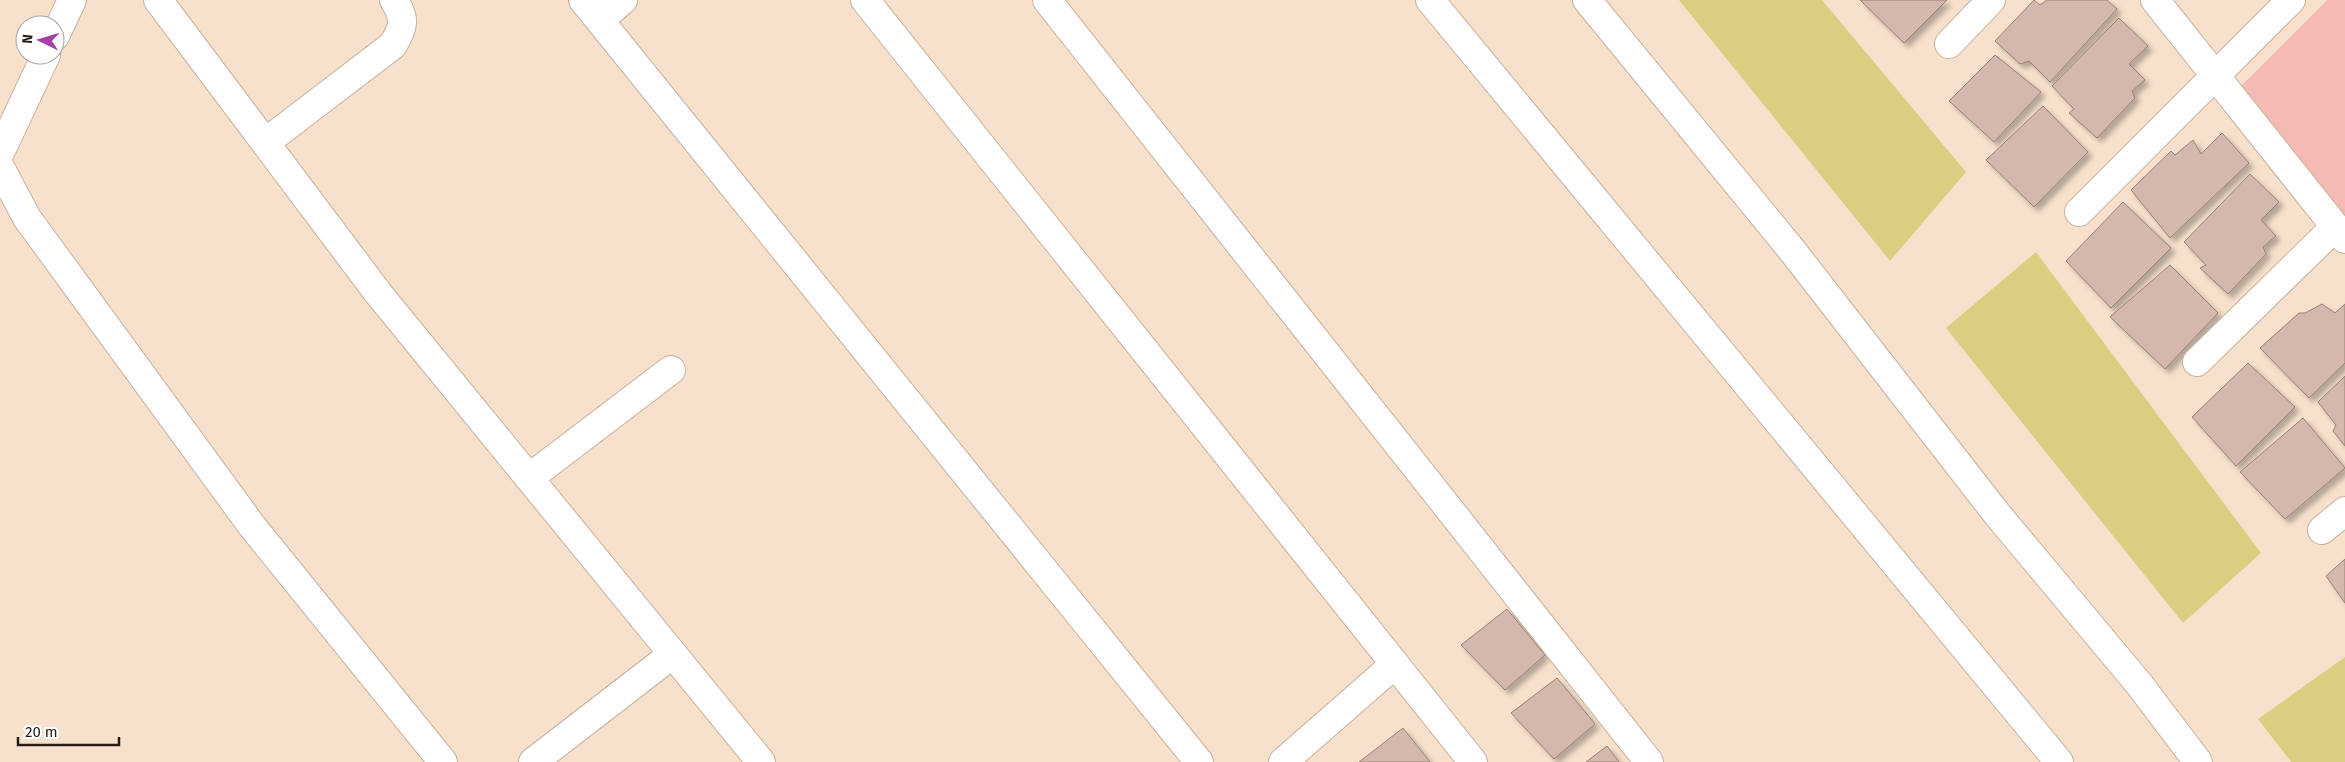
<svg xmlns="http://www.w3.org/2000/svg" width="2345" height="762" viewBox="0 0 2345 762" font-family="'Fira Sans',sans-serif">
<defs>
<filter id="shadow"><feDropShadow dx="4.5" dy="4.5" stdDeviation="2.5" flood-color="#0004"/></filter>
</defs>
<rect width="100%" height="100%" fill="#f7e1cd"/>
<!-- green -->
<path fill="#f6bab4" d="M2327,0h18v231l-114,-135z"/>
<!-- water -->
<g fill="#dacf81">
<path d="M1679,0h143l144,172 -76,89z"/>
<path d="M2036,252l225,301 -78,70 -237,-295z"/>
<path d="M2345,657v105h-54l-33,-43z"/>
</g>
<!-- building -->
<g fill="#d4b8ad" stroke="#997f74" filter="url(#shadow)">
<path d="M1860,0h87l-43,43z"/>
<path d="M2034,0l6,5 7,-5h60l10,9 -67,73 -21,-21 -9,3 -25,-23z"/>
<path d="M2119,18l29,28 -19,18 16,16 -13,11 3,7 -38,40 -28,-25 5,-4 -22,-23z"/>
<path d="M1995,55l46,37 -47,50 -45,-41z"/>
<path d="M2043,106l45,46 -54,55 -48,-47z"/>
<path d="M2222,133l27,30 -79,75 -39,-48 40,-39 4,4 18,-15 8,14z"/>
<path d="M2250,174l29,28 -18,18 15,16 -13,11 3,7 -38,40 -28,-26 6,-3 -22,-23z"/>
<path d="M2123,202l48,46 -60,60 -45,-47z"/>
<path d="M2170,265l48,48 -53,56 -55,-52z"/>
<path d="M2322,304l13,9 10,-9v59l-36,35 -49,-50 39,-35h6z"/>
<path d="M2248,363l47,44 -59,59 -44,-49z"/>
<path d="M2345,376v70l-12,-15 3,-6 -18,-23z"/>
<path d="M2303,418l42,50 -60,51 -45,-47z"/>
<path d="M2345,559v44l-19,-27z"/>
<path d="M1507,609l38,46 -40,35 -44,-45z"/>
<path d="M1557,678l38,46 -41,35 -43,-46z"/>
<path d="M1403,728l27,34h-71z"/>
<path d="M1607,746l12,16h-33z"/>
</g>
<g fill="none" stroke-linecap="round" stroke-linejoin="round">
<defs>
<g id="minor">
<path d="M158,0l220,293 383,469"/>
<path d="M583,0l616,762"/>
<path d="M865,0l608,762"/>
<path d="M1047,0l602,762"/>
<path d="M1430,0l629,762"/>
<path d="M1587,0l204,249 206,265 142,170 59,78"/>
<path d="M2155,0l190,239"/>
<path d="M600,20l23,-20"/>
<path d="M55,36l17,-36"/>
<path d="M1949,44l42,-44"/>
<path d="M266,142l127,-97c11,-20 13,-25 1,-45"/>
<path d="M0,153l46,-98"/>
<path d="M0,167l27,51 225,308 191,236"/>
<path d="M2079,212l212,-212"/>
<path d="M2197,362l138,-135"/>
<path d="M529,478l142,-108"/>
<path d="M2322,530l23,-19"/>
<path d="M533,762l140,-108"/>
<path d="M1283,762l112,-98"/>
</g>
</defs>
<!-- minor casing -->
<use href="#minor" stroke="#c6b09e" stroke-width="30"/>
<!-- minor -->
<use href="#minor" stroke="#fff" stroke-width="28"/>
</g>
<!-- north arrow -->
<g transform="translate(40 40) rotate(275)"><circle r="24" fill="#ffffff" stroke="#a7a4a1"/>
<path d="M0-4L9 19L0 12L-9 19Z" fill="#a441a6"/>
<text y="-8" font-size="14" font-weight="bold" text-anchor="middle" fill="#241c15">N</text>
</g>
<!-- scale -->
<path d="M18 737v8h101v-8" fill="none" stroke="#241c15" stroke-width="2.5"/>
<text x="25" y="737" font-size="15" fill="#241c15" stroke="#ffffff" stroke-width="4" paint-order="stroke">20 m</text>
</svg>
